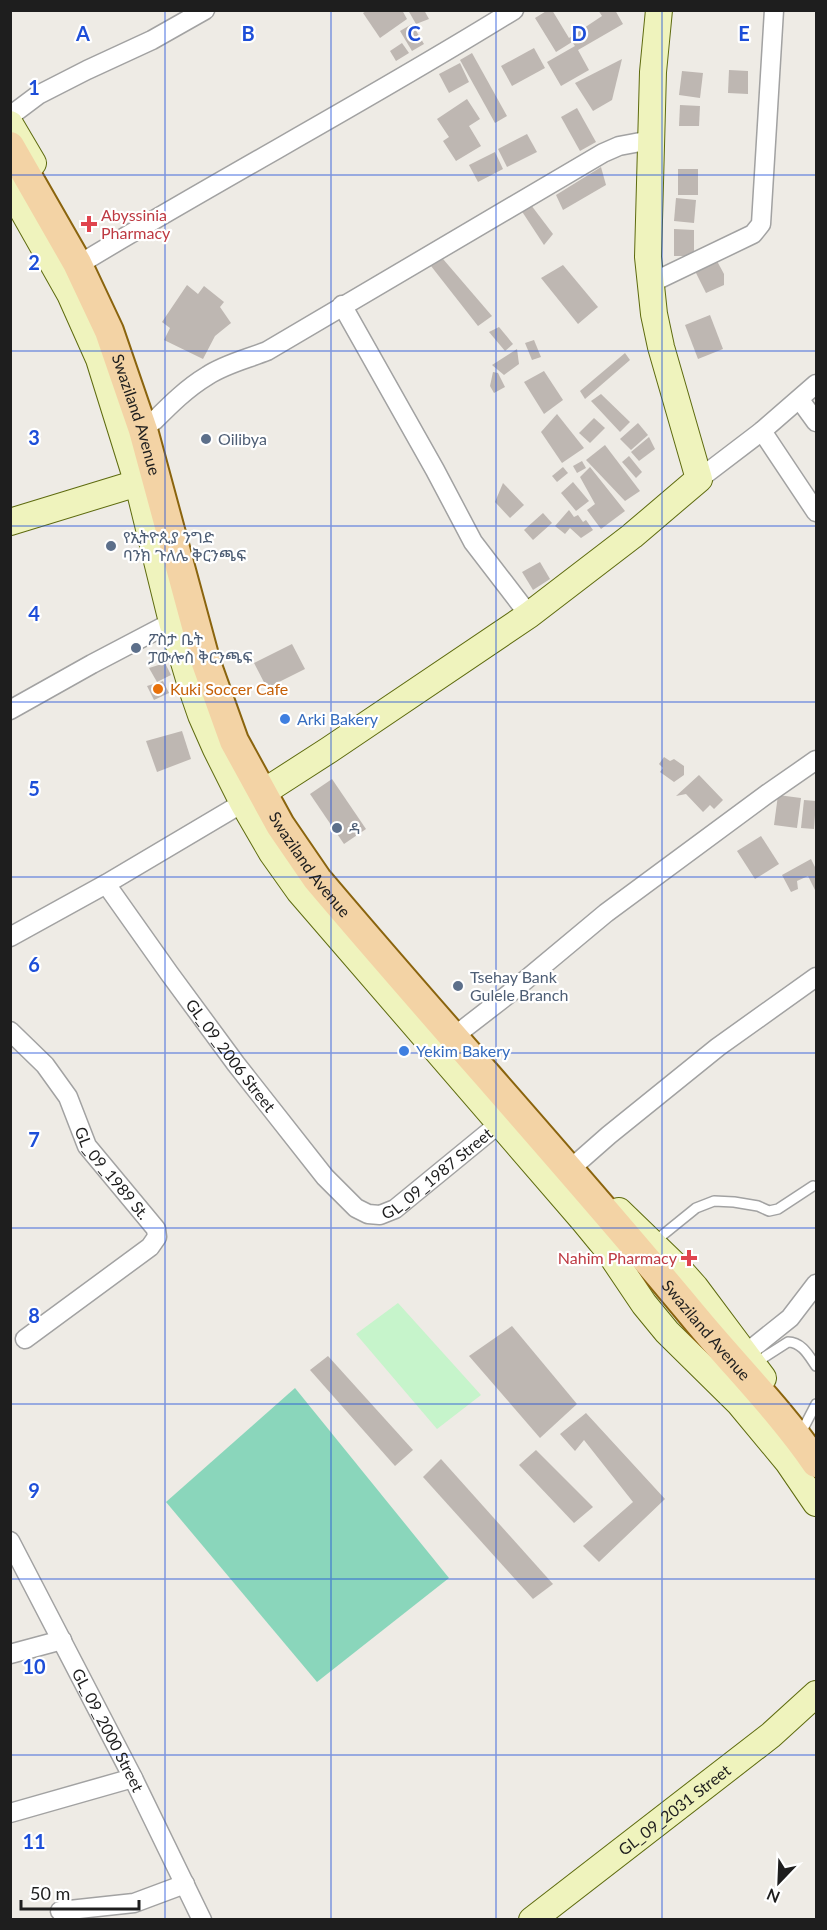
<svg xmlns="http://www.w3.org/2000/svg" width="827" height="1930" viewBox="0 0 827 1930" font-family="Lato,'Noto Sans Ethiopic',sans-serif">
<rect width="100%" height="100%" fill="#eeebe5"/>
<!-- park -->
<path fill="#c6f4cb" d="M398,1303l83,92 -44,34 -81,-95z"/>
<!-- pitch -->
<path fill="#8ad6bb" d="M295,1388l154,190 -132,104 -151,-180z"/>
<!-- building -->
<g fill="#beb7b2">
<path d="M368,10h34l5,9 -27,19 -17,-25z"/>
<path d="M408,10h16l5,9 -13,5z"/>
<path d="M548,10h4l17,28 33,-22 -4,-6h17l8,14 -45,26 11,20 -28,16 -14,-24 28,-16 -3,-4 -16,10 -21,-34z"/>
<path d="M412,24l12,20 -12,7 -12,-20z"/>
<path d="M402,43l7,10 -13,8 -6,-10z"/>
<path d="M534,48l11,20 -33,18 -11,-20z"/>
<path d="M472,53l35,63 -12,7 -35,-63z"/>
<path d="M622,59l-10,41 -19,11 -18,-28z"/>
<path d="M460,63l9,19 -20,11 -10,-19z"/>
<path d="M729,70l19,1v23l-20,-1z"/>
<path d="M682,71l21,2 -3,25 -21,-3z"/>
<path d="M467,99l13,20 -11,7 12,20 -25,15 -13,-20 6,-4 -12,-18z"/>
<path d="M680,105l20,1 -1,20h-20z"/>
<path d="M577,108l19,34 -16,9 -19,-34z"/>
<path d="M527,134l10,18 -30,15 -9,-18z"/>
<path d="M495,152l8,17 -25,13 -9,-17z"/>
<path d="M601,167l5,18 -43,25 -7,-15z"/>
<rect x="678" y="169" width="20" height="26"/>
<path d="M676,198l20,2 -2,23 -20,-2z"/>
<path d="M531,205l22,29 -9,11 -23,-35z"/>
<path d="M674,229l20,1v26h-20z"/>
<path d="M443,259l49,57 -14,10 -47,-60z"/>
<path d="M717,261l7,13v11l-18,8 -11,-22z"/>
<path d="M563,265l35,42 -20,17 -37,-46z"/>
<path d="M187,285l11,9 6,-8 20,16 -4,5 11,16 -16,13 -12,23 -39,-19 6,-12 -8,-6z"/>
<path d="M710,315l13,34 -25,10 -13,-34z"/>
<path d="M499,327l14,17 -8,7 -16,-19z"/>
<path d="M534,340l7,17 -9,3 -7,-17z"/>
<path d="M517,349l2,15 -15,11 -12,-10z"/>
<path d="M625,353l5,7 -45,39 -5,-8z"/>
<path d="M544,371l19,29 -19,14 -20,-32z"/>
<path d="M493,372l5,1 7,14 -11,6 -4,-7z"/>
<path d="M601,394l29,28 -10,10 -29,-31z"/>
<path d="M557,414l27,34 -22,15 -21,-31z"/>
<path d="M594,418l11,10 -15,15 -11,-10z"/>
<path d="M638,423l10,12 -17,15 -11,-11z"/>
<path d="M649,437l6,12 -16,12 -8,-9z"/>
<path d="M605,445l35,46 -15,10 -39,-41z"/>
<path d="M629,456l13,16 -6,6 -14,-16z"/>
<path d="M582,461l4,7 -9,5 -4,-7z"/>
<path d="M563,467l5,6 -11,9 -5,-6z"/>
<path d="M590,467l35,44 -24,18 -14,-19 8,-6 -15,-27z"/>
<path d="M573,482l16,19 -13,10 -15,-18z"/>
<path d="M503,483l21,22 -14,13 -15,-16z"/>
<path d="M569,510l5,7 4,-2 5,7 3,-2 7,10 -12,8 -11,-10 -5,6 -10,-8z"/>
<path d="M543,513l9,10 -19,17 -9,-10z"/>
<path d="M540,562l10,17 -17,11 -11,-18z"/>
<path d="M292,644l13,25 -38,19 -13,-25z"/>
<path d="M165,663l6,12 -14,7 -8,-14z"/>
<path d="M163,681l6,12 -15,7 -7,-14z"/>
<path d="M182,731l9,28 -34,13 -11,-31z"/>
<path d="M664,757l6,4 4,-2 10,7v9l-10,7 -14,-10 3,-4 -4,-4z"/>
<path d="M699,775l24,25 -9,9 -4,-4 -7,7 -17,-18 -10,2z"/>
<path d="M332,779l34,50 -22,15 -34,-50z"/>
<path d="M778,795l23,3 -4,30 -23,-3z"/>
<path d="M804,800l12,1 -2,28 -13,-1z"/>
<path d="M761,836l18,28 -24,15 -18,-28z"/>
<path d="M811,859l5,10v23l-8,-16 -11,5 1,8 -7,3 -9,-17z"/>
<path d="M512,1326l65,78 -37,34 -71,-82z"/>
<path d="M328,1356l85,94 -18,16 -85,-96z"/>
<path d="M586,1413l79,86 -66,63 -16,-16 50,-44 -49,-62 -9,11 -15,-17z"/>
<path d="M536,1450l57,57 -19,16 -55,-58z"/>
<path d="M441,1459l112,125 -20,15 -110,-122z"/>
</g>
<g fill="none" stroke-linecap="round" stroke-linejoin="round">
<defs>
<g id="lane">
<path d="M654,1242l42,-34 18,-7 20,1 24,4 11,5 9,-2 35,-23"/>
<path d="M755,1363l33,-21c14,0 21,14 28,24"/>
<path d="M804,1427l12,-23"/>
</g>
<g id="street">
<path d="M10,116l28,-21 49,-25 65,-30 53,-30"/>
<path d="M88,259c141,-85 286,-162 426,-249"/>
<path d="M651,283l102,-49 8,-10 13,-214"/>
<path d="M342,305l93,165 38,72 56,73"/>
<path d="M800,400l16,22"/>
<path d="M154,421c16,-16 33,-33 53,-45 18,-12 40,-17 60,-25l336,-198 16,-7 32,-6"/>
<path d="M762,431l54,81"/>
<path d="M699,479l63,-48 54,-47"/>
<path d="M10,710l82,-46 80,-42"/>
<path id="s1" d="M106,884l63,89 67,91 89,113 31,31 12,6 12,1 15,-6 105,-86"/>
<path d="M10,937l96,-53 145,-86"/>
<path id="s2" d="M10,1031l35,34 23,32 19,49 69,83 1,8 -7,10 -125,92"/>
<path d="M461,1031l49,-38 96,-80 161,-119 49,-34"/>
<path d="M576,1164l33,-29 109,-88 98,-70"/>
<path d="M745,1354l45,-36 26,-34"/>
<path id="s3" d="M10,1541l123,237 69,142"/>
<path d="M10,1654l52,-14"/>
<path d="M10,1813l123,-35"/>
<path d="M60,1911l74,-8 51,-19"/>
</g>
<g id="secondary">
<path d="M10,124l23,39"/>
<path d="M10,188l60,106 29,65 39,125 34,138 20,67 9,26 15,34 27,54 29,50 27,38 285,330 23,28 37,55 23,28 72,71 49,59 28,41"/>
<path d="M10,522l144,-44"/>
<path d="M251,798l19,-10 59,-38 200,-135 103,-79 67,-57 -38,-132 -7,-33 -6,-57 5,-185 6,-62"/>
<path d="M619,1211l60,58 16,18 68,91"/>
<path id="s4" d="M532,1920l239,-185 45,-41"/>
</g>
<g id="primary">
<path id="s5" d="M10,146l67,117 32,68 34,99 63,233 28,78 46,84 37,54c125,148 256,291 380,441 40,48 84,92 119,143"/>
</g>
</defs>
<!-- lane casing -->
<use href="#lane" stroke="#a2a2a2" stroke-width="12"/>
<!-- street casing -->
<use href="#street" stroke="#a2a2a2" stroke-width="21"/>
<!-- secondary casing -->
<use href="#secondary" stroke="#5e6b0f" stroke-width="28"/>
<!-- primary casing -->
<use href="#primary" stroke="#8a640e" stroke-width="32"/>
<!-- lane -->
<use href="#lane" stroke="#fff" stroke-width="9"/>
<!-- street -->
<use href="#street" stroke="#fff" stroke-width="18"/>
<!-- secondary -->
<use href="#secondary" stroke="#eff3bd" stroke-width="26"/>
<!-- primary -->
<use href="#primary" stroke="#f3d3a5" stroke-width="28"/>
</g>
<!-- grid -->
<path fill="none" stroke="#1d4ed8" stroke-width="1.5" stroke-opacity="0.55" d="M165,10v1910M331,10v1910M496,10v1910M662,10v1910M10,175h806M10,351h806M10,526h806M10,702h806M10,877h806M10,1053h806M10,1228h806M10,1404h806M10,1579h806M10,1755h806"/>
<!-- markers -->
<g fill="#e0444e" stroke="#fff" stroke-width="2">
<path d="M86 215h6v6h6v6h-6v6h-6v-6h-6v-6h6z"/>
<path d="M686 1249h6v6h6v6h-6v6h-6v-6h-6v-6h6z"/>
</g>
<g fill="#5c6f8a" stroke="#fff" stroke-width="2">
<circle cx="206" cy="439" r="6"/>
<circle cx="111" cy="546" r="6"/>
<circle cx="136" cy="648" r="6"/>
<circle cx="337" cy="828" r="6"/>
<circle cx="458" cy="986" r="6"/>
</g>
<circle fill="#e8710a" stroke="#fff" stroke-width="2" cx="158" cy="689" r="6"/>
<g fill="#3f7fe0" stroke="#fff" stroke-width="2">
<circle cx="285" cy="719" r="6"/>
<circle cx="404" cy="1051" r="6"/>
</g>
<g text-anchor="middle" stroke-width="4.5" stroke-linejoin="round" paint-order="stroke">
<!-- health labels -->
<g font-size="16" fill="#be3a42" stroke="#fff" text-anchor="start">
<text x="101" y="221">Abyssinia<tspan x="101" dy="18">Pharmacy</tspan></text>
<text x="677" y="1264" text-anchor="end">Nahim Pharmacy</text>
</g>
<!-- street labels -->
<g font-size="16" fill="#1e1e1e" stroke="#fff">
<text dy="6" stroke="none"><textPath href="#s5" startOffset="298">Swaziland Avenue</textPath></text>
<text dy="6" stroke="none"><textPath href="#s5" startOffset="784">Swaziland Avenue</textPath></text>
<text dy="6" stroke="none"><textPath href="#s1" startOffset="212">GL_09_2006 Street</textPath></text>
<text dy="6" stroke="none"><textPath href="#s1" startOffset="506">GL_09_1987 Street</textPath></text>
<text dy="6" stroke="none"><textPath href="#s2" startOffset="177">GL_09_1989 St.</textPath></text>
<text dy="6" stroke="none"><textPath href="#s5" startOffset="1396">Swaziland Avenue</textPath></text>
<text dy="6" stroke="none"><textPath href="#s3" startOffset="213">GL_09_2000 Street</textPath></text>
<text dy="6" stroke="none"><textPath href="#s4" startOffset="180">GL_09_2031 Street</textPath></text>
</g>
<!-- service labels -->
<g font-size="16" fill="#4e5e75" stroke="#fff" text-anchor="start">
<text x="218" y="445">Oilibya</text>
<text x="123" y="543">የኢትዮጲያ ንግድ<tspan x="123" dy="18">ባንክ ጉለሌ ቅርንጫፍ</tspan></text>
<text x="148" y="645">ፖስታ ቤት<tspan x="148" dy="18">ፓውሎስ ቅርንጫፍ</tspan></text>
<text x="349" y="834">ዳ</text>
<text x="470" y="983">Tsehay Bank<tspan x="470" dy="18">Gulele Branch</tspan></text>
</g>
<!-- food labels -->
<g font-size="16" fill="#c56008" stroke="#fff" text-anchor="start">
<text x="170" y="695">Kuki Soccer Cafe</text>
</g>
<!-- shop labels -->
<g font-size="16" fill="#366cbe" stroke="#fff" text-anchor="start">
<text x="297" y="725">Arki Bakery</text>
<text x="416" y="1057">Yekim Bakery</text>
</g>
</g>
<g font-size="20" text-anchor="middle" font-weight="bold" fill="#1d4ed8" stroke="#fff" stroke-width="4.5" stroke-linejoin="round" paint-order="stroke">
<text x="83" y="41">A</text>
<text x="248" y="41">B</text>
<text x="414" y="41">C</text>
<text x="579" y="41">D</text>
<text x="744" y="41">E</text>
<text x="34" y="95">1</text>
<text x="34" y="270">2</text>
<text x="34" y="445">3</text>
<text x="34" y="621">4</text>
<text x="34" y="796">5</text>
<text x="34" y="972">6</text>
<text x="34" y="1147">7</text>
<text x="34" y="1323">8</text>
<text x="34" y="1498">9</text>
<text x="34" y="1674">10</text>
<text x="34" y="1849">11</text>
</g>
<!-- border -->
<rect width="827" height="1930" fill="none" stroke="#1e1e1e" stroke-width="24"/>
<!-- north arrow -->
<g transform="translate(779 1882) rotate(203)" stroke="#ffffff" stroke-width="4.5" paint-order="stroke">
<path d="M0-4.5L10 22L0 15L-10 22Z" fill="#1e1e1e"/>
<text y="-9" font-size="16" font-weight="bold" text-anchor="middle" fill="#1e1e1e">N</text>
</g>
<!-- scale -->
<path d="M21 1900v9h118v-9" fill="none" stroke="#1e1e1e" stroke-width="3"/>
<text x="30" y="1900" font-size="18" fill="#1e1e1e" stroke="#ffffff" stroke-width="4.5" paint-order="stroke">50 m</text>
</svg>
